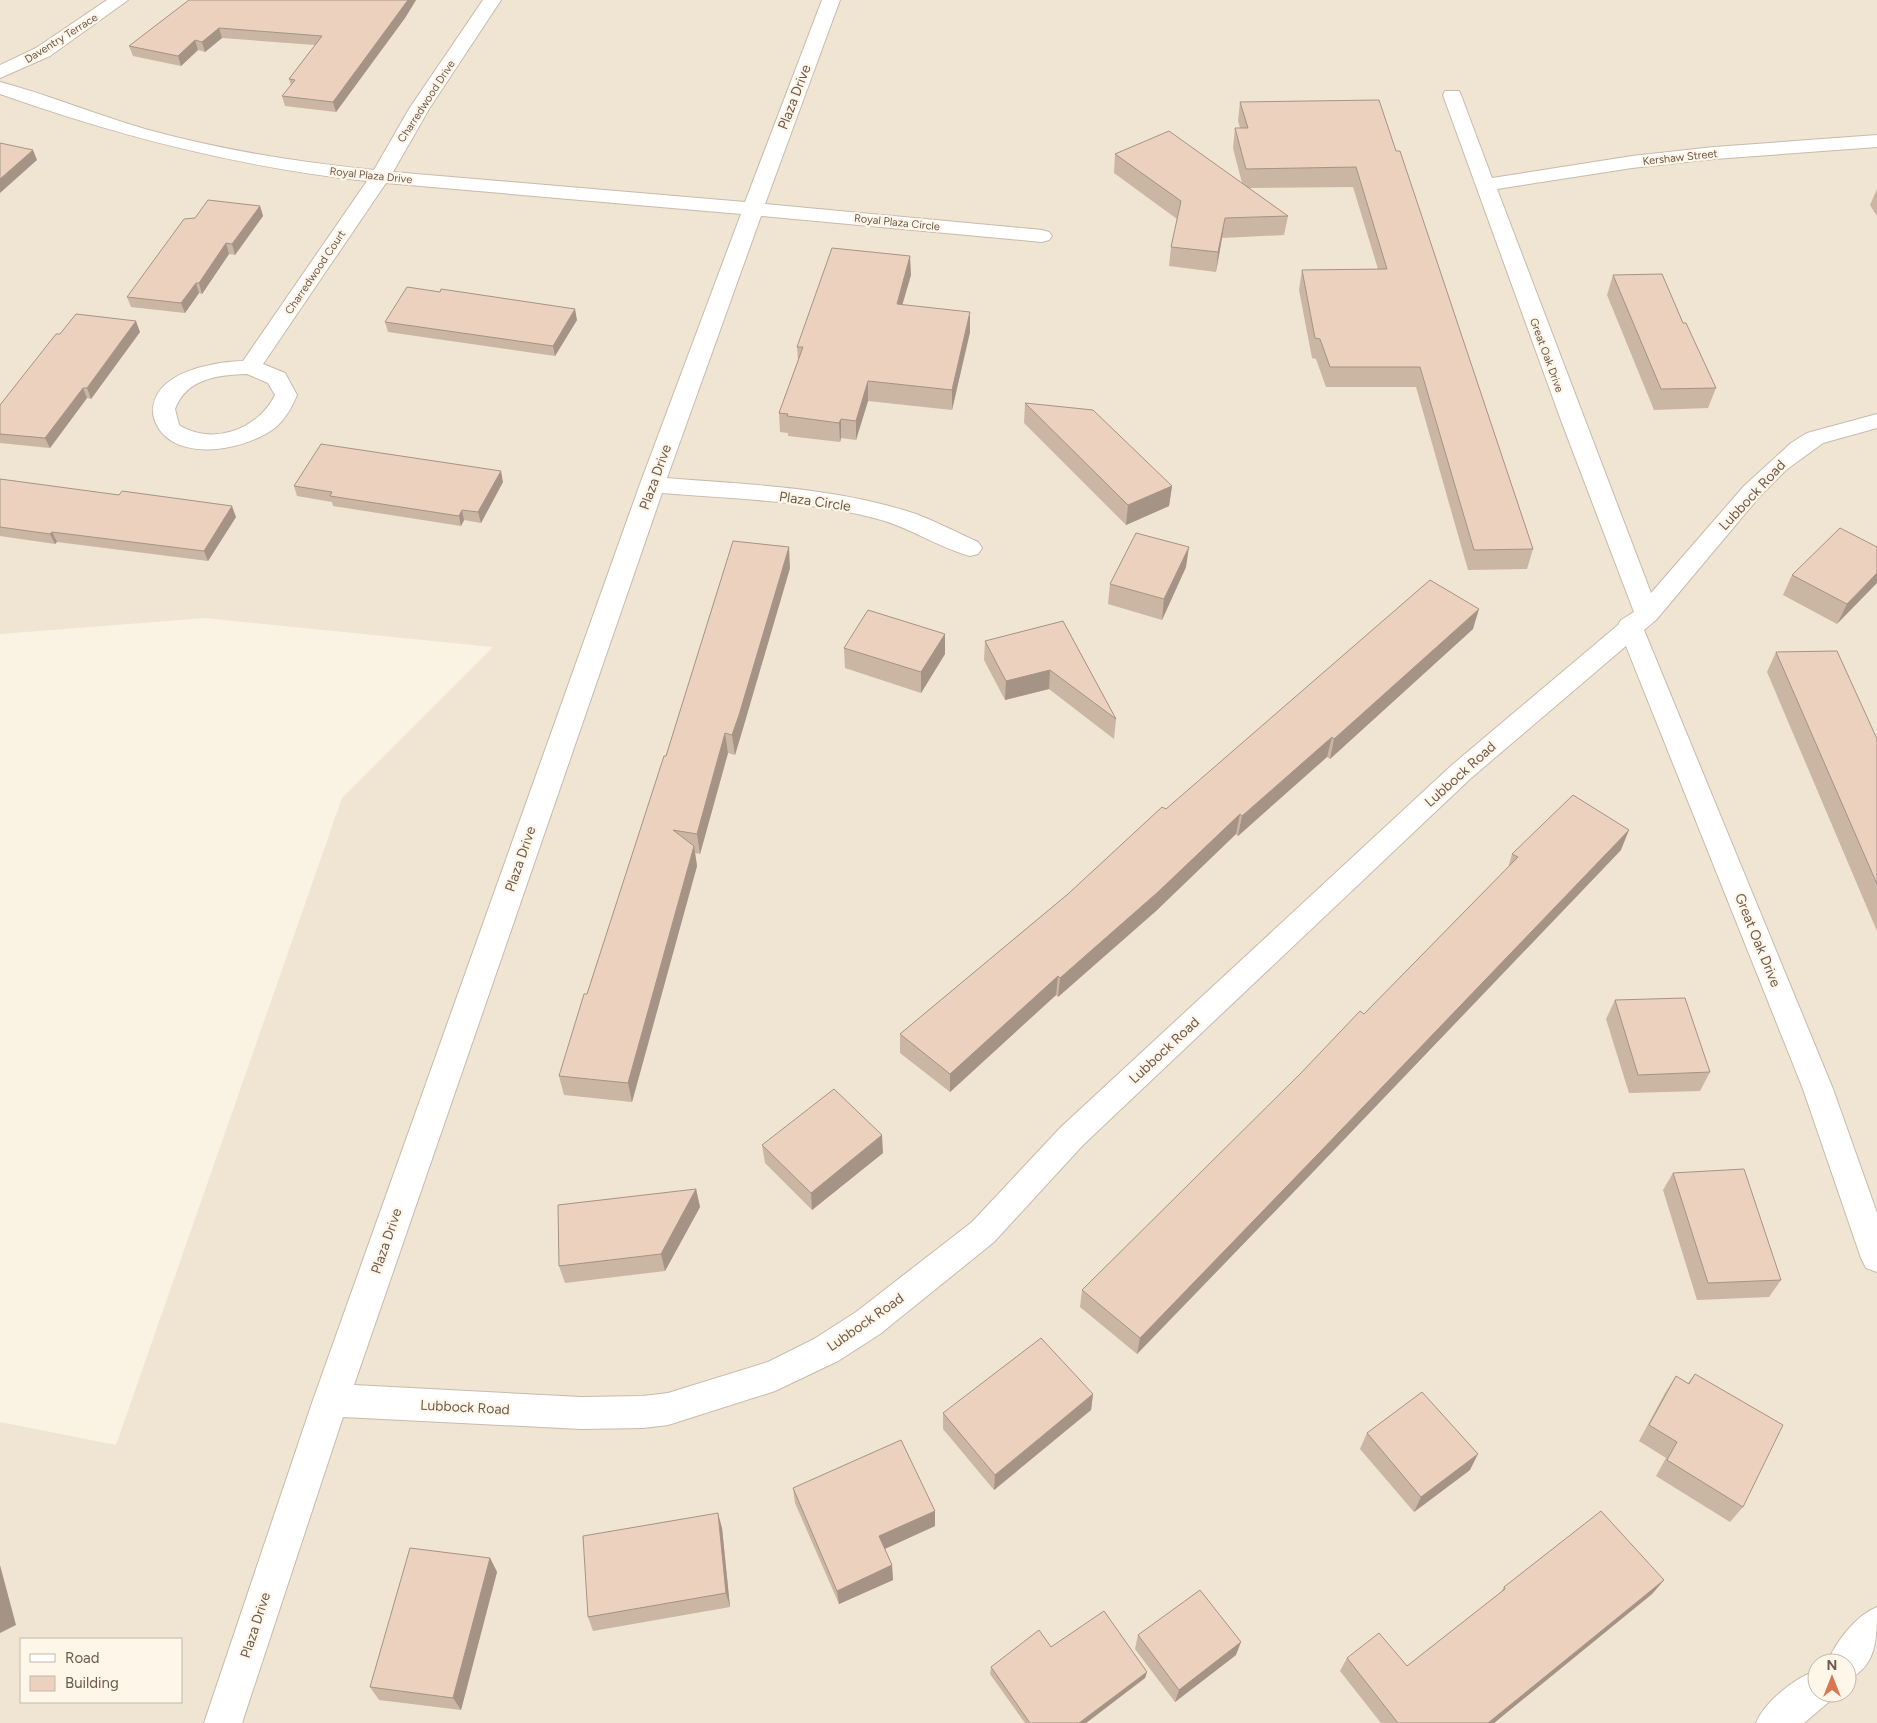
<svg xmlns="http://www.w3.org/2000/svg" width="1877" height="1723" viewBox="0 0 1877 1723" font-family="Figtree,sans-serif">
<rect width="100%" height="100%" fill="#faf2e3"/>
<!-- residential -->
<path fill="#f0e4d2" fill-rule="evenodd" d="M0,0h1877v1723h-1877v-301l116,23 226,-647 151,-151 -288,-29 -205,16zM21,1639h160v63h-160zM1817,1663h30v30h-30z"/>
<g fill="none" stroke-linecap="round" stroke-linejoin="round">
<defs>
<g id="street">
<path d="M107,0h21l-78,56 -50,22v-13l36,-17z"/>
<path d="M483,0h18l-72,109 -36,63 352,30 77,-202h18l-75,204 277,26 7,2 3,4 -3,4 -7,2 -281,-26 -94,262c83,7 169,9 249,36 21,8 42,19 62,28l4,6 -4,6 -8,2c-33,-9 -62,-30 -96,-38 -69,-18 -141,-19 -212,-25l-308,892 227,12 62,-1 25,-3 100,-31 46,-23 42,-27 116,-90 89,-95 391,-362 166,-140 3,-5 13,-8 -72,-189 -119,-328 2,-4h14l2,4 31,83 140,-22 82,-9 163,-12v12l-163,12 -82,9 -135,21 154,404 93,-107 47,-43 16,-10 70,-19v14l-54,15 -37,27 -26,26 -104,124 -12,10 189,459 44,124v59l-11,-4 -5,-10 -58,-169 -177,-443 -156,133 -387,366 -89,97 -114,92 -42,27 -63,30 -107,34 -25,3 -62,1 -238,-12 -101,306h-38l109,-323 327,-916 101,-270 -355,-31 -123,181 22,9 12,22c-5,12 -11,23 -21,32 -31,25 -112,39 -123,-13 -2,-42 60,-52 90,-53l124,-180c-128,-14 -246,-44 -367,-87v-12c49,13 97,33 145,47 75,21 152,33 229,41l35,-61zM247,374l21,9 7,12c-17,35 -63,51 -96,30l-4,-16c12,-31 43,-34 72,-35z"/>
<path d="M1877,1607c0,32 0,59 -30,73v-17h-20c9,-21 28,-47 50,-56z"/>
<path d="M1817,1670v23h16l-3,8 -26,22h-48c10,-23 38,-44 61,-53z"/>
</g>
</defs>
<!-- street casing -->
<use href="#street" stroke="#c9baab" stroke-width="2"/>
<!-- street -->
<use href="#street" fill="#fff" fill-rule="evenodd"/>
</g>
<!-- wall -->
<g fill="#cbb5a3">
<path d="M189,0h227l-11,18 -69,94 -51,-6 -3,-10 9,-11 -2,-6 26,-34 -93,-7 -17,14 -7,-2 -17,16 -48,-10 -4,-10z"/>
<path d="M1240,102l156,49 137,398 -6,20 -59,1 -52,-183h-90l-10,-28 -4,-1 -13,-68 3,-20 76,-1 -25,-82 -104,1 39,28 -4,19 -62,3 -6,34 -47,-6 2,-19 6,-28 -63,-46 1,-19 127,29 -9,-35 2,-20h5l-2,-7z"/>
<path d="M1877,189v27l-7,-11z"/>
<path d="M260,206l3,10 -28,39 -6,-1 -27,40 -3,-1 -14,20 -54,-6 -4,-10 68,-79z"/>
<path d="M911,275l-9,30 68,27 -18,78 -84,-9 -12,39 -15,-2 -1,4 -52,-6v-3l-8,-1 -1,-19 19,-52 -1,-14z"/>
<path d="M1613,275l70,48 33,65 -8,20 -54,2 -47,-115z"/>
<path d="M440,292l137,28 -22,36 -167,-24 -3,-10z"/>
<path d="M140,332l-49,67 -4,-1 -37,50 -50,-5v-38l60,-71z"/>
<path d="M1025,403l147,83 -3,20 -43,19 -102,-102z"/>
<path d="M0,479l236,38 -28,44 -151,-19 -2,2 -55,-8z"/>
<path d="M503,482l-22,41 -17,-3 -3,6 -128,-20 -1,-4 -35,-6 -3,-10z"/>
<path d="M1877,547l-40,77 -54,-29 9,-20z"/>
<path d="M1186,567l-24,53 -54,-16 2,-20z"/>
<path d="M790,568l-49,167 -6,20 -7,-2 -28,101 -5,-1 2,13 -65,236 -68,-7 -5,-19 28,-82 79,-238z"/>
<path d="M1063,621l53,98 -2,20 -65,-50 -44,11 -21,-40 1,-19z"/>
<path d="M1473,629l-143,130 -3,-2 -89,79 -2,-2 -80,77 -98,86 -2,-2 -106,97 -50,-39v-19l168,-140 98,-85z"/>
<path d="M945,634v20l-24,39 -76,-25 -1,-20z"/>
<path d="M1776,652l101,87v192l-110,-259z"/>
<path d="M1621,850l-309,323 -175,181 -57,-47 2,-17 282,-276 144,-146 4,-14z"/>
<path d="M1615,1000l95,72 -10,19 -71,2 -23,-74z"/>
<path d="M762,1145l121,8 -71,57 -47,-47z"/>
<path d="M1673,1173l108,107 -12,17 -72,3 -34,-110z"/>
<path d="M696,1189l4,18 -35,64 -100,12 -6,-17z"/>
<path d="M1695,1374l48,133 -13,15 -74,-46 10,-18 -27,-17 26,-48 11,-17 12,7z"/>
<path d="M1093,1394l-2,16 -97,80 -51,-61v-16z"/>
<path d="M1367,1433l103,37 -56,42 -54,-63z"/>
<path d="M793,1488l142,38 -50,23 7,16 1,15 -54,24 -44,-101z"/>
<path d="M722,1528l8,79 -137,24 -5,-14z"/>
<path d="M490,1558l7,14 -36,138 -82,-10 -9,-13z"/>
<path d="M1664,1580l-12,14 -158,129h-113l-41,-52 7,-13 60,8 93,-72 4,-7z"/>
<path d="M1138,1635l98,20 -61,47 -40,-53z"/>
<path d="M1051,1647l96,25 -2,6 -59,45h-61l-35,-49 1,-7z"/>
</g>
<!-- shaded-wall -->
<g fill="#a59385">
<path d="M408,0h8l-11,18 -69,94 -3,-10z"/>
<path d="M219,28l3,10 -17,14 -3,-10z"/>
<path d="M195,40l3,10 -17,16 -3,-10z"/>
<path d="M33,150l4,10 -37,33v-14z"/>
<path d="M260,206l3,10 -28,39 -3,-11z"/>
<path d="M1225,218l-3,20 -6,34 2,-20z"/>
<path d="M226,243l3,11 -27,40 -3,-11z"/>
<path d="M910,256l1,19 -14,48v-19z"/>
<path d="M196,283l3,10 -14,20 -4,-10z"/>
<path d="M575,309l2,11 -22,36 -2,-10z"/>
<path d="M970,312v20l-18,78v-20z"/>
<path d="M136,321l4,11 -49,67 -4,-11z"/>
<path d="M868,381v20l-12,39v-19z"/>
<path d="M83,388l4,10 -37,50 -5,-10z"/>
<path d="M841,419v19l-1,4 -1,-19z"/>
<path d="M501,471l2,11 -22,41 -3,-11z"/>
<path d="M1172,486l-3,20 -43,19 2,-20z"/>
<path d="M232,506l4,11 -28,44 -4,-10z"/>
<path d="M462,510l2,10 -3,6 -2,-10z"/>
<path d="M52,532l5,10 -2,2 -5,-10z"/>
<path d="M789,547l1,21 -49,167 -6,20 -3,-20z"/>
<path d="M1189,547l-3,20 -24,53 2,-21z"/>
<path d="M1877,573v10l-40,41 10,-20z"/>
<path d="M1479,609l-6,20 -143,130 4,-20z"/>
<path d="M945,634v20l-24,39v-21z"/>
<path d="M1050,670l-1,19 -44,11 1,-19z"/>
<path d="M725,733l3,20 -28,101 -3,-20z"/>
<path d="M1332,737l-5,20 -89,79 4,-20z"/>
<path d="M1240,814l-4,20 -80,77 -98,86 2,-19z"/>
<path d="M1629,830l-8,20 -309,323 -175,181 3,-16z"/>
<path d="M694,846l3,20 -65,236 -4,-19z"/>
<path d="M1058,976l-2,19 -106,97v-18z"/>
<path d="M882,1135l1,18 -71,57 -1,-17z"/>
<path d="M696,1189l4,18 -35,64 -4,-17z"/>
<path d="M1093,1394l-2,16 -97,80 1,-15z"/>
<path d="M1478,1454l-8,16 -56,42 7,-15z"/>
<path d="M935,1511v15l-55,25 -1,-15z"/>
<path d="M718,1513l4,15 8,79 -4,-14z"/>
<path d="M490,1558l7,14 -36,138 -8,-12z"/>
<path d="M0,1565l16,60 -16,8z"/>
<path d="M892,1565l1,15 -54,24 -2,-13z"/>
<path d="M1664,1580l-12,14 -158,129h-6z"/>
<path d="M1241,1642l-5,13 -61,47 4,-12z"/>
<path d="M1147,1672l-2,6 -59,45h-7z"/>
</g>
<!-- building -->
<g fill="#ecd2be" stroke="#a59385">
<path d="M189,0h219l-75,102 -51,-6 13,-16 -6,-1 33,-43 -103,-8 -17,14 -7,-2 -17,16 -49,-10z"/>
<path d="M1379,100l17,51h4l133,398 -59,1 -54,-183h-90l-10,-28 -5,-1 -13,-68 85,-1 -31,-102 -110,2 -11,-41h13l-8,-26z"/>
<path d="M1169,131l119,85 -63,2 -7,34 -47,-5 10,-46 -66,-47z"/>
<path d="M0,143l33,7 -33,29z"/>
<path d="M208,200l52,6 -28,38 -6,-1 -27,40h-3l-15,20 -54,-6 57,-78 11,-1z"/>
<path d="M832,248l78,8 -13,48 73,8 -18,78 -84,-9 -12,40 -15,-2 -2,4 -52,-7 1,-2 -9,-1 24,-66h-6z"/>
<path d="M1662,274l21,49h3l30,65 -55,1 -48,-114z"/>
<path d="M407,287l33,5 1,-3 134,20 -22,37 -168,-24z"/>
<path d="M76,314l60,7 -49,67h-4l-38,50 -45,-4v-29l56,-71h4z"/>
<path d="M1025,403l68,7 79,76 -44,19z"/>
<path d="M321,444l180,27 -23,41 -16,-2 -3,6 -129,-20 2,-4 -38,-6z"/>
<path d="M0,479l119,16 3,-4 110,15 -28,45 -152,-19 -2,2 -50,-7z"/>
<path d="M1840,528l37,19v26l-30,31 -55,-29z"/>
<path d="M1136,533l53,14 -25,52 -54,-15z"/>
<path d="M733,541l56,6 -50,168 -7,20 -7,-2 -28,101 -24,-4 21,16 -66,237 -69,-7 25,-82h3l77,-238h2z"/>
<path d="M1430,580l49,29 -145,130 -2,-2 -90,79 -2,-2 -82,78 -98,86 -2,-2 -108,98 -50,-40 168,-140 94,-87 4,2z"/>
<path d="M868,610l77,24 -24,38 -77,-24z"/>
<path d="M1063,621l53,98 -66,-49 -44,11 -21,-40z"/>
<path d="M1837,651l40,88v145l-101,-232z"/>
<path d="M1573,795l56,35 -312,325 -177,183 -58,-48 219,-217 59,-62 4,3 154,-157 -6,-3z"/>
<path d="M1685,998l25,74 -72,3 -23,-75z"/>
<path d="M834,1089l48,46 -71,58 -49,-48z"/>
<path d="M1744,1169l37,111 -73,3 -35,-110z"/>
<path d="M696,1189l-35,65 -102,12 -1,-61z"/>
<path d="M1041,1338l52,56 -98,81 -52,-62z"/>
<path d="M1695,1374l88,51 -40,82 -76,-47 10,-18 -28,-17 27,-49 13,8z"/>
<path d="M1422,1392l56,62 -57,43 -54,-64z"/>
<path d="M901,1440l34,71 -56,25 13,29 -55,26 -44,-103z"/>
<path d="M1601,1511l63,69 -176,143h-90l-51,-65 32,-25 28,33 98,-77 -1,-2z"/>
<path d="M718,1513l8,80 -138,24 -5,-81z"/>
<path d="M410,1548l80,10 -37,140 -83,-11z"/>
<path d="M1200,1590l41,52 -62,48 -41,-55z"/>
<path d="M1104,1611l43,61 -68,51h-49l-39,-56 48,-37 12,17z"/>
</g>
<g text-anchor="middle" stroke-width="4.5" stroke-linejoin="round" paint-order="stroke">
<!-- far-street labels -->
<g font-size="11" fill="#6f5a4c" stroke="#fdf6e9">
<text transform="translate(61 38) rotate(-32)" y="4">Daventry Terrace</text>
<text transform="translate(426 101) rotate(-57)" y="4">Charredwood Drive</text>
<text transform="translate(1680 157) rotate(-6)" y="4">Kershaw Street</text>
<text transform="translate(371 175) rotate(6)" y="4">Royal Plaza Drive</text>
<text transform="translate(897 222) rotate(6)" y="4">Royal Plaza Circle</text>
<text transform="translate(315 272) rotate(-56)" y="4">Charredwood Court</text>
<text transform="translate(1547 355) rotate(70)" y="4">Great Oak Drive</text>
</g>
<!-- street labels -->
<g font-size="14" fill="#6f5a4c" stroke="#fdf6e9">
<text transform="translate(794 97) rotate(-69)" y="5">Plaza Drive</text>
<text transform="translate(655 477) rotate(-70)" y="5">Plaza Drive</text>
<text transform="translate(1752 495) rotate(-47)" y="5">Lubbock Road</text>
<text transform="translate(815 501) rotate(8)" y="5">Plaza Circle</text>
<text transform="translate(1460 774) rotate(-42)" y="5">Lubbock Road</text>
<text transform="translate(520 859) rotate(-71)" y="5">Plaza Drive</text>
<text transform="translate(1758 940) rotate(68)" y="5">Great Oak Drive</text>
<text transform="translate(1164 1050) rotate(-43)" y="5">Lubbock Road</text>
<text transform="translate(386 1241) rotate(-71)" y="5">Plaza Drive</text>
<text transform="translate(865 1322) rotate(-35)" y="5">Lubbock Road</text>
<text transform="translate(465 1407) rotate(3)" y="5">Lubbock Road</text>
<text transform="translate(255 1625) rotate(-72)" y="5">Plaza Drive</text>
</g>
</g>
<!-- legend -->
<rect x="20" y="1638" width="162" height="65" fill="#fdf6e9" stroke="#c4b8aa"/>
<rect x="30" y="1654" width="25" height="8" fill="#ffffff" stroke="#c4b8aa"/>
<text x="65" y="1663" font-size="15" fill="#6f5a4c">Road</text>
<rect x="30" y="1676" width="25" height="15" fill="#ecd2be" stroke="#c4b8aa"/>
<text x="65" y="1688" font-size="15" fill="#6f5a4c">Building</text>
<!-- north arrow -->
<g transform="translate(1832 1678)"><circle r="24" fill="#fdf6e9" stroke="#c4b8aa"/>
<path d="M0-4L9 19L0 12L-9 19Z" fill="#d87754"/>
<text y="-8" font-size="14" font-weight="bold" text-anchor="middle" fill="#6f5a4c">N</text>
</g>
</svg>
